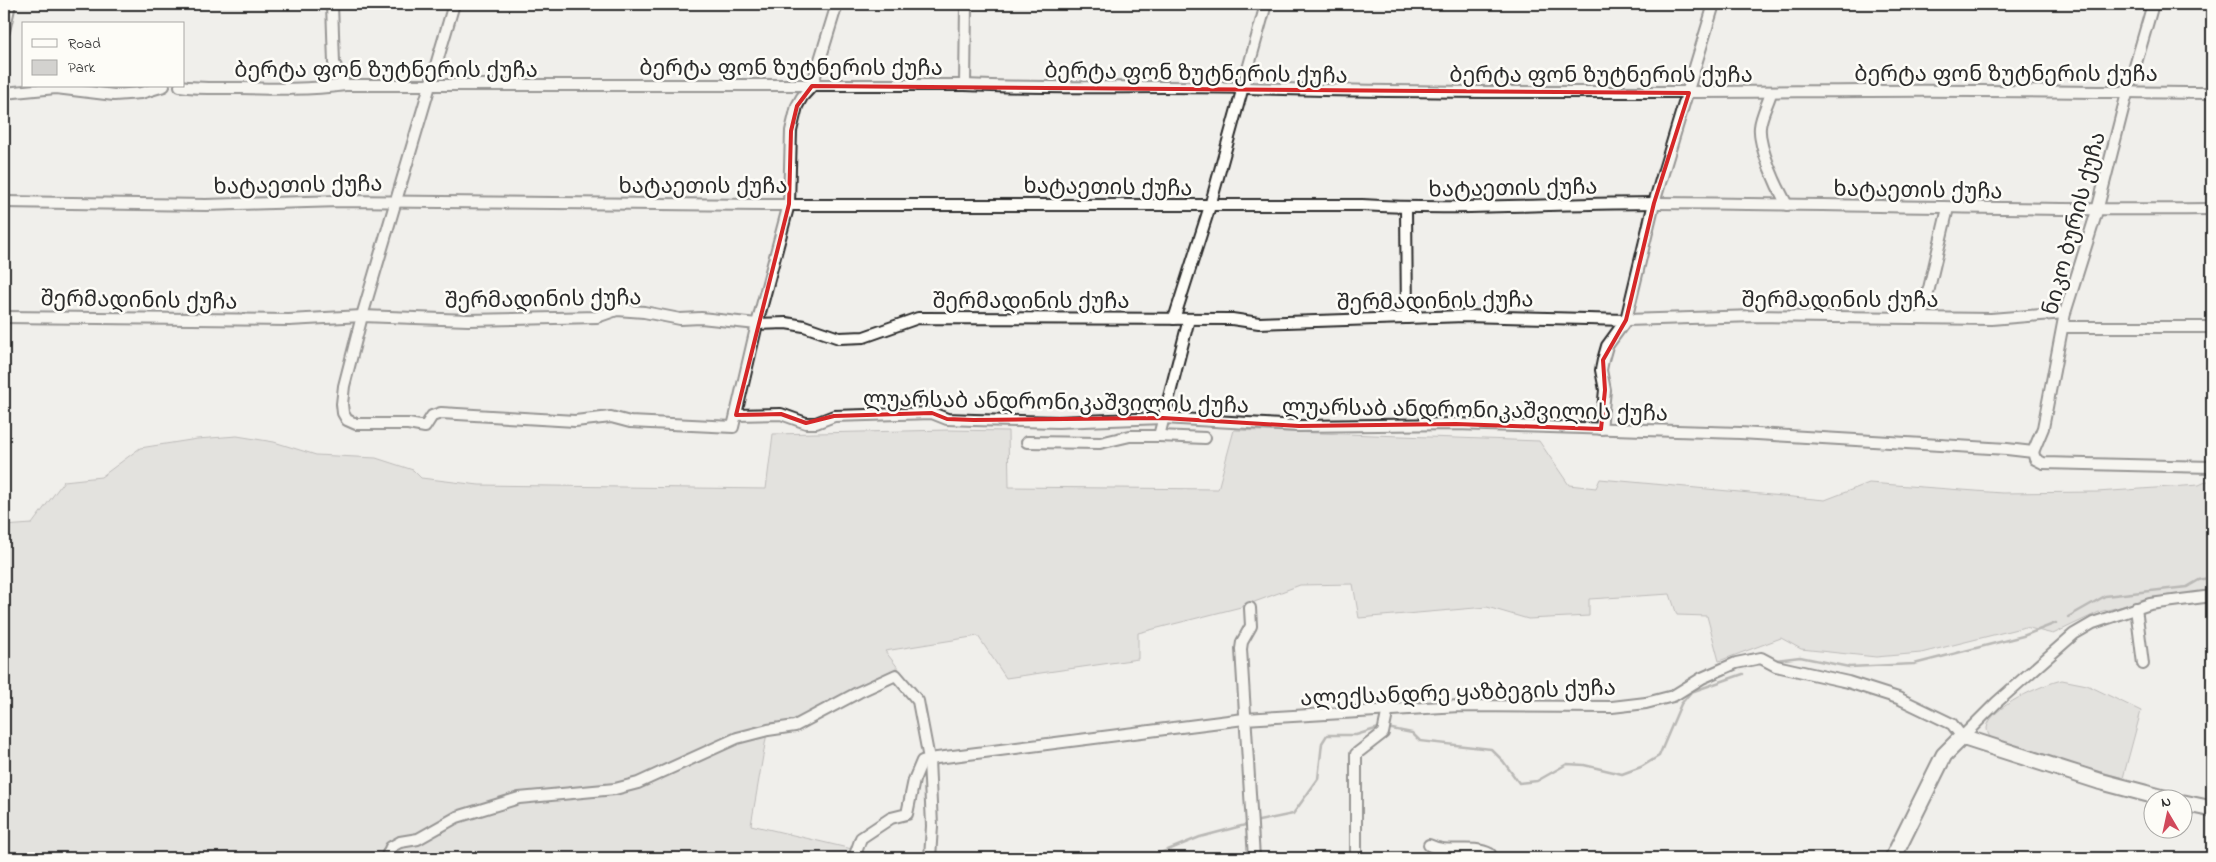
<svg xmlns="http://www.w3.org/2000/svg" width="2216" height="862" viewBox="0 0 2216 862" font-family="'Indie Flower','Noto Sans Georgian',sans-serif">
<rect width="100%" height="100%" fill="#f0efeb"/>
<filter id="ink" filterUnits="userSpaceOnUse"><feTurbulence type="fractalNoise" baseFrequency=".02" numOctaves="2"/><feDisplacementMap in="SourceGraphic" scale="10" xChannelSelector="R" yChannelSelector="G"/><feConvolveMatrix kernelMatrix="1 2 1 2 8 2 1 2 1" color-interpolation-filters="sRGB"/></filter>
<g filter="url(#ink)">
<!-- green -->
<g fill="#d3d2cf" stroke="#7f7e7d">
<path d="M948,430l60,1 1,56 209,2 16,-59 305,11 30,44 27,3 4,-9 225,21 44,-17 133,10 95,-1 102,-7 13,-6v111l-76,13 -37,9 -46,22 -28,-7 -104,26 -45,4 -75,-8 -20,-11 -62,23 -12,-45 -30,-1 -7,-21 -81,5v17l-61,3 -41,-12 -128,11 -6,-34 -53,1 -59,22 -103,26v26l-132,19 -28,-42 -93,15 14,18 -97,49 -34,9 -17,98 105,25 -10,8h-842v-332l28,-2 32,-43 37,-4 39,-29 57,-9 40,-3 37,6 42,13 60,3 37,12 8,8 58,7 287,4 7,-55z"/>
<path d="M2062,680l25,5 54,26 -18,67 -129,-36c-3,-4 -7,-8 -7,-14 2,-21 57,-44 75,-48z"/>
</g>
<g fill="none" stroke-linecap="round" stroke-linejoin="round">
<!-- stream -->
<g stroke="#777775" stroke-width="2.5">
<path d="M2068,617l37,-21 82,-9 12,-7 13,-3"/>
<path d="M1776,660l24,-3 49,10 65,-3 109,-28 33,-13"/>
<path d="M1387,728l25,5 8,8 71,8 12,12 16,22 18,-2 30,-17 17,1 38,9 19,-7 18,-11 22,-52 10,-12 52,-18"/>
<path d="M1254,822l39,-8 25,-35 4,-36 5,-8h29l26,-8"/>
<path d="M1156,858l2,-4 42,-17 49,-13"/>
</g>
<defs>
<g id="street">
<path d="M332,4l2,59 11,22"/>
<path d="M454,4l-92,312 -18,70 -2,18 1,9 4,7 9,4h52l17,3 7,-11 9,-3 134,8 36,-4 19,5 103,5 24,-103 32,-120 2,-73 6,-25 5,-9 10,-11 25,-82"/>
<path d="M4,31l6,-27"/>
<path d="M965,85l1,-81"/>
<path d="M180,86c20,3 39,2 59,2 36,1 70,2 106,-3h620c94,5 188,0 282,3 207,6 413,4 620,3 115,-1 230,1 345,2"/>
<path d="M4,93l52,-5 58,7 27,-2 23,-7"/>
<path d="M1771,93c-3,10 -10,23 -11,34 -2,20 17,60 27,78"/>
<path d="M4,202l202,3 134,-4 421,4h601c98,6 196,-2 295,-2 185,1 370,8 555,6"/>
<path d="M1406,208l1,110"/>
<path d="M4,317l285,3 73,-4 106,4 129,-3 20,-7 27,2 36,7 21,-1 56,6 29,-1 18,3 35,12 25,-1 54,-19 314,1 27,4 206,-7 161,4 129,-4 236,3 74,-6"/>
<path d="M1922,318l26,-110"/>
<path d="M1174,319l36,-113 56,-202"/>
<path d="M2064,327h148"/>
<path d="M736,415l45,-1 25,9h10l18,-7 98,-3 15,6 27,1 84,2 105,-4 136,8 157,-2 284,9 267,16 26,3 2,7 8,4 169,4"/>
<path d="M1601,429l4,-39 -4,-20 2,-10 4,-14 19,-26 28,-117 60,-199"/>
<path d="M1159,436l30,-117"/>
<path d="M1027,442l73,1 30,-7h29l46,2"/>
<path d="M2033,452l10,-24 22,-115 32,-102 28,-110 28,-97"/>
<path d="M1250,608l1,18 -9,16 -1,7 13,209"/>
<path d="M2136,608l7,56"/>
<path d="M1429,845c19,10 42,-1 61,9v4"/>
<path d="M386,858l5,-11 9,-5 18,-3 39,-22 62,-19 96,-9 23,-6 99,-45 31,-8 27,-4 64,-34 37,-17 22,26 11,58 3,67 -2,32"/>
<path d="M854,858l7,-20 30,-20 16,-4 7,-34 8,-19 7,-2 315,-40 215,-13 153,1 34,-4 27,-7 29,-18 34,-15 25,-5 15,8 72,16 50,16 54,26 10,13 35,-35 77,-68 19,-11 57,-19 62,-8"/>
<path d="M1356,858v-104l27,-21 5,-24"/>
</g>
<g id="secondary">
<path d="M2184,803l28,6"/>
<path d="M1893,858l51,-103 18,-18 137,44 72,19"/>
</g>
</defs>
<!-- street casing -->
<use href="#street" stroke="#2b2b2b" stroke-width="14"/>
<!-- secondary casing -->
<use href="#secondary" stroke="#2b2b2b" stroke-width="19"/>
<!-- street -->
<use href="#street" stroke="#fdfcf7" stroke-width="10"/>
<!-- secondary -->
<use href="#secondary" stroke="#fdfcf7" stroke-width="15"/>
</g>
</g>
<!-- marked area -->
<path d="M0 0H2216V862H0ZM812,86l877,7 -35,110 -28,117 -23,40 2,30 -4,39 -145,-5 -157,2 -136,-8 -189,2 -27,-1 -15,-6 -98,3 -28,7 -25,-9 -45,1 53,-211 2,-73 6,-25z" fill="#f0efeb" fill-opacity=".55" fill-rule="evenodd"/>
<path fill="none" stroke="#d62828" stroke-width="4" stroke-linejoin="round" d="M812,86l877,7 -35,110 -28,117 -23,40 2,30 -4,39 -145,-5 -157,2 -136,-8 -189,2 -27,-1 -15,-6 -98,3 -28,7 -25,-9 -45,1 53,-211 2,-73 6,-25z"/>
<g text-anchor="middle" stroke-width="5" stroke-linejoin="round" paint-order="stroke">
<!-- street labels -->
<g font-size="22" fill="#2b2b2b" stroke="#fdfcf7">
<text x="791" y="75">ბერტა ფონ ზუტნერის ქუჩა</text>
<text x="386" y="77">ბერტა ფონ ზუტნერის ქუჩა</text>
<text transform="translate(1196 72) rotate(1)" y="8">ბერტა ფონ ზუტნერის ქუჩა</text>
<text x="2006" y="81">ბერტა ფონ ზუტნერის ქუჩა</text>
<text x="1601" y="82">ბერტა ფონ ზუტნერის ქუჩა</text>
<text transform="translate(298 184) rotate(-1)" y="8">ხატაეთის ქუჩა</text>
<text x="703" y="193">ხატაეთის ქუჩა</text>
<text transform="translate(1108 186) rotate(1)" y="8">ხატაეთის ქუჩა</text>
<text transform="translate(1513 187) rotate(-1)" y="8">ხატაეთის ქუჩა</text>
<text transform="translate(1918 189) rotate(1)" y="8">ხატაეთის ქუჩა</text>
<text transform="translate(2073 223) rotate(-75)" y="8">ნიკო ბურის ქუჩა</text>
<text transform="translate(543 298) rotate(-1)" y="8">შერმადინის ქუჩა</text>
<text transform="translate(139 299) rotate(1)" y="8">შერმადინის ქუჩა</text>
<text x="1840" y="307">შერმადინის ქუჩა</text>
<text x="1031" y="308">შერმადინის ქუჩა</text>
<text transform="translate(1435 300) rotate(-1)" y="8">შერმადინის ქუჩა</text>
<text transform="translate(1056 401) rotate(1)" y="8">ლუარსაბ ანდრონიკაშვილის ქუჩა</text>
<text transform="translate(1475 409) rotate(1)" y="8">ლუარსაბ ანდრონიკაშვილის ქუჩა</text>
<text transform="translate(1458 692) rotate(-2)" y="8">ალექსანდრე ყაზბეგის ქუჩა</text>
</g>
</g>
<!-- margin -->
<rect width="2216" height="862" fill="none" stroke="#fdfcf7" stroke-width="20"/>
<rect x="10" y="10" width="2196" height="842" fill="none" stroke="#2b2b2b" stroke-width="2" filter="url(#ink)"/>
<!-- legend -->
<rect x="22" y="22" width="162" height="65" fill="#fdfcf7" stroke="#a9a8a5"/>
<rect x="32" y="39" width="25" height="8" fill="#fdfcf7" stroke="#a9a8a5"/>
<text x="68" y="48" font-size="15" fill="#2b2b2b">Road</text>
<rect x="32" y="60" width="25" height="15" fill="#d3d2cf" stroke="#a9a8a5"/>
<text x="68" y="72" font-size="15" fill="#2b2b2b">Park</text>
<!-- north arrow -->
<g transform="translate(2168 814) rotate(351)"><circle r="24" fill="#fdfcf7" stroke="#a9a8a5"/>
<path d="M0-4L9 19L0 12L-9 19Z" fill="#d1495b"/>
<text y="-8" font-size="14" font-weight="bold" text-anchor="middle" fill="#2b2b2b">N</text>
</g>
</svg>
